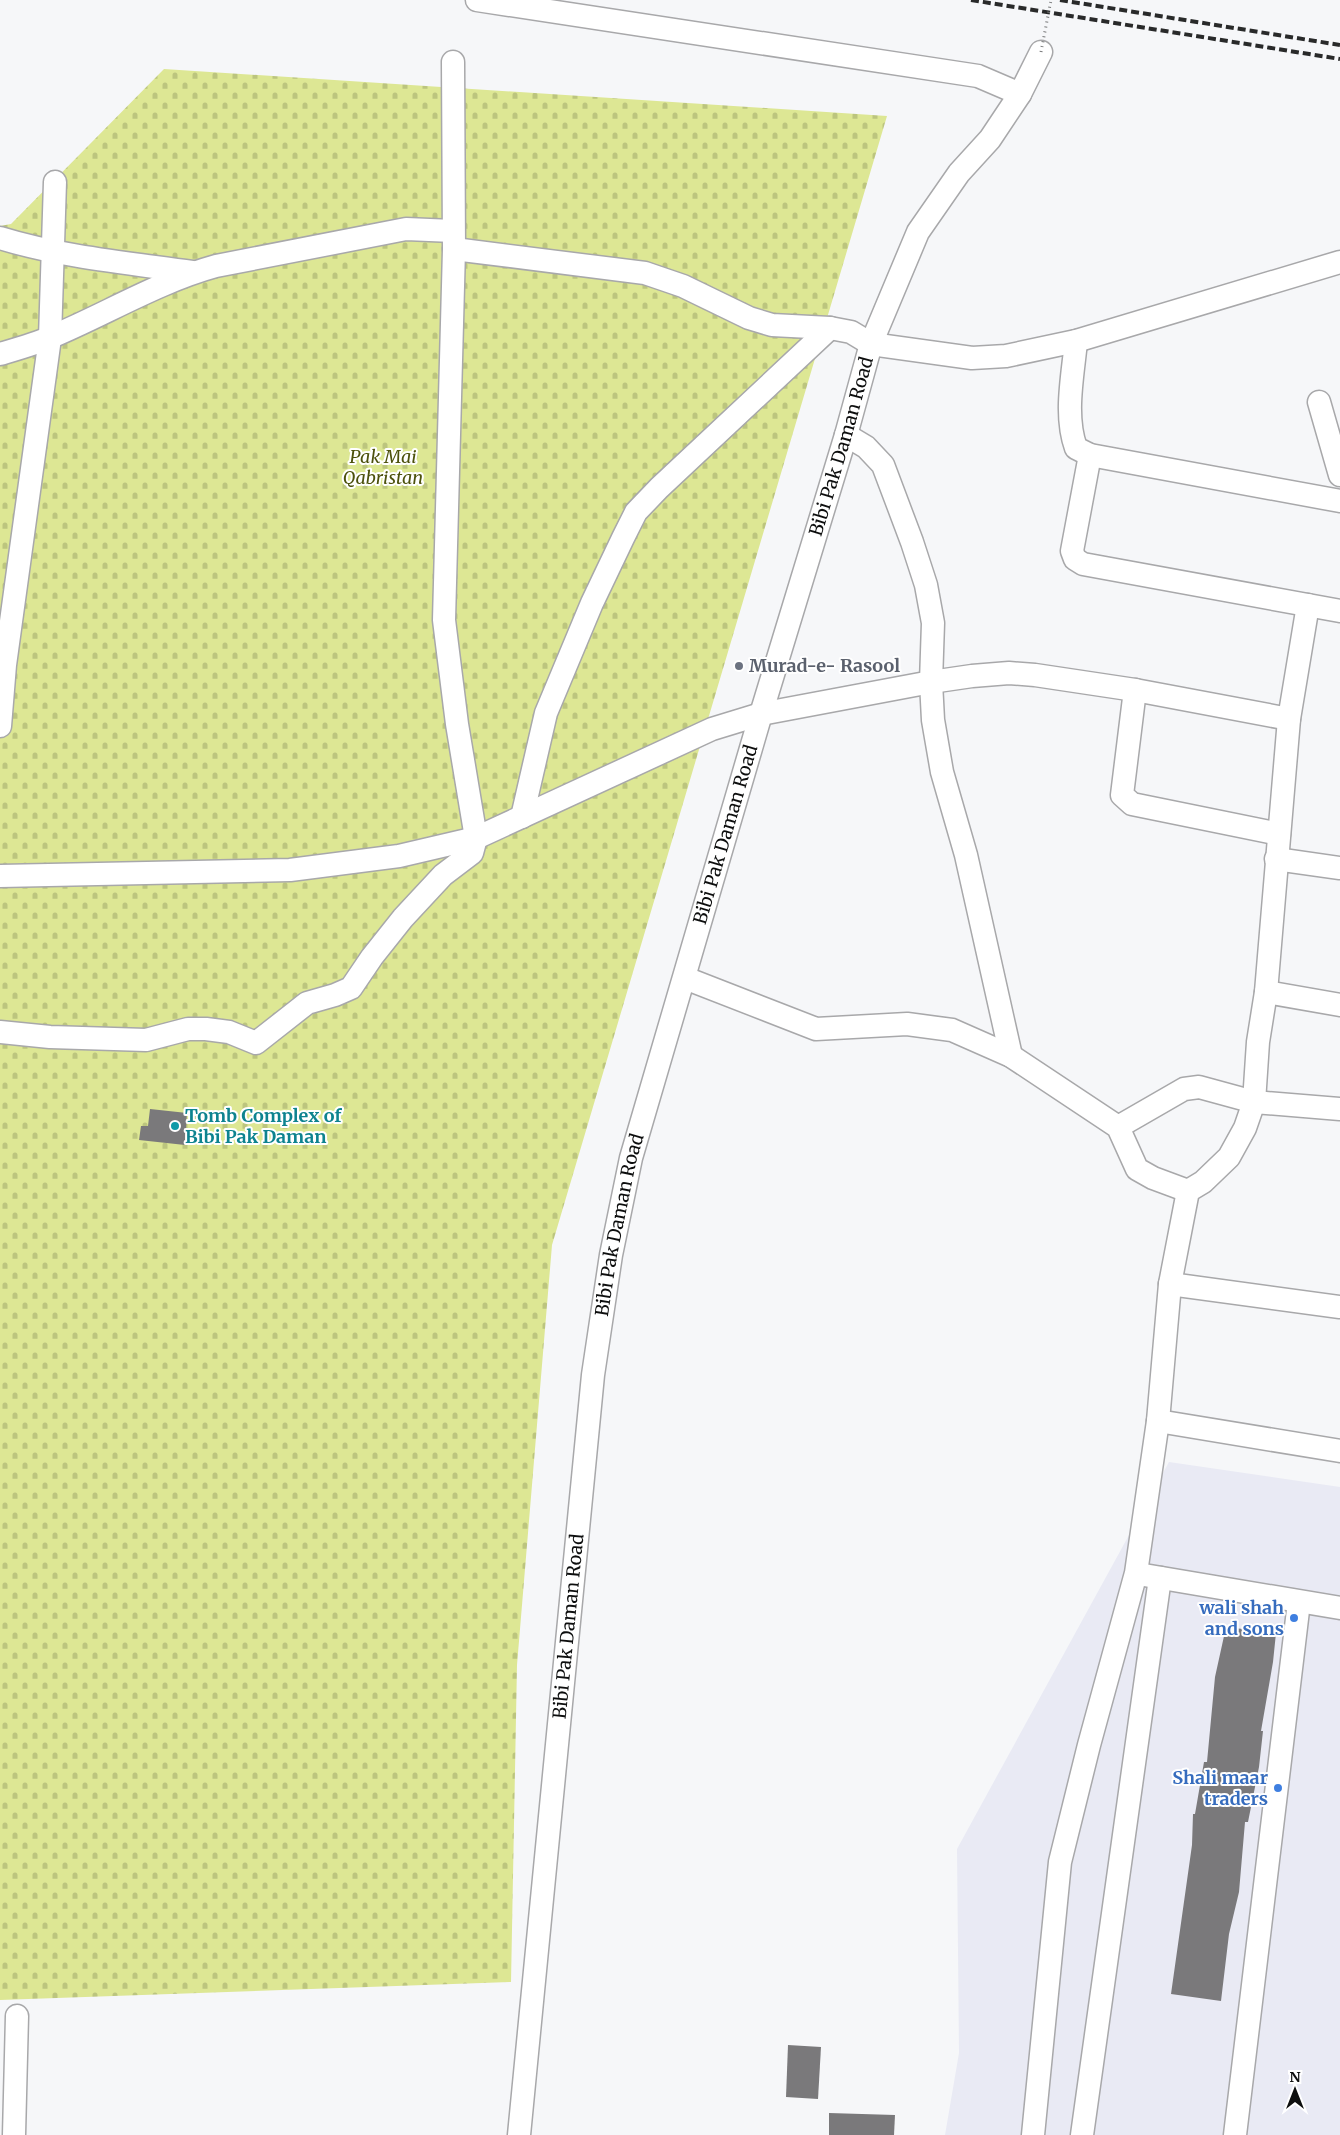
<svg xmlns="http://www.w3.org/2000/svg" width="1340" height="2135" viewBox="0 0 1340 2135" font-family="Merriweather,serif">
<defs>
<pattern id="cemetery-stones" width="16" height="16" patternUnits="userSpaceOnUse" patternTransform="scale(1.25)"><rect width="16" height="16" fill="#dde794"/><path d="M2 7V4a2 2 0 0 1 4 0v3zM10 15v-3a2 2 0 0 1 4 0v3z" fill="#bcc57e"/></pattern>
</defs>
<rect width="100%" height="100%" fill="#f6f7f9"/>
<!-- built -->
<path fill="#e9eaf4" d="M1169,1462l171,25v648h-395l14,-82 -2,-204z"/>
<!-- cemetery -->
<path fill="url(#cemetery-stones)" d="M164,69l723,47 -335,1129 -35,420 -6,317 -511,18v-1774l11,-2z"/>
<!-- building -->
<g fill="#7a797b">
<path d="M150,1109l37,4 -2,32 -46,-5 2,-14h7z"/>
<path d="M1226,1627l50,6 -3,29 -12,69h2l-4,36 -11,55h-3l-6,70 -10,42 -8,67 -50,-7 21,-149 1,-31h2l9,-52h3l8,-85z"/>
<path d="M788,2045l33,2 -3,52 -32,-2z"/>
<path d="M829,2113l66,2 -1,20h-65z"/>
</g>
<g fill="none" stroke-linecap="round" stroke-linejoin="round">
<defs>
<g id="minor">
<path d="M477,0l501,76 42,18"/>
<path d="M0,238c62,19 128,25 192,34"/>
<path d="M454,249l191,24 38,13 66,32 23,7 58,3 21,4 20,12 101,14 34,-2 70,-15 264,-79"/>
<path d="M1076,341c-3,34 -12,74 0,107l14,7 250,46"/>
<path d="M0,354c17,-5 35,-10 51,-17 55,-23 107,-55 165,-71l190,-37 47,2"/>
<path d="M1319,402l21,73"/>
<path d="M846,435l20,12 17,18 29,77 14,43 7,38 -2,59 2,38 9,52 24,83 45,201"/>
<path d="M1090,455l-18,96 3,8 8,5 257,47"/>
<path d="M1135,690l-13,105 10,9 147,30"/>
<path d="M0,726l5,-61 45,-327 5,-156"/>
<path d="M522,817l24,-104 46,-110 31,-65 13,-26 23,-24 171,-160"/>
<path d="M1276,859l64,9"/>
<path d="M0,876l290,-6 109,-14 77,-18 236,-109 49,-15 170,-32 41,-6 37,-3 26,2 100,15 154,29"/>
<path d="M685,978l131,51 91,-5 45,6 59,26 107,71 19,42 16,9 35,13"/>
<path d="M1266,992l74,13"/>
<path d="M0,1032l50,5 96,3 42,-11h18l23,3 27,11 51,-40 28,-8 16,-7 21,-31 31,-39 40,-43 29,-22 4,-15 -19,-114 -13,-104 10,-371 -1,-187"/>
<path d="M1118,1127l66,-38 15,-2 55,15 86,7"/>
<path d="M1170,1284l170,23"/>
<path d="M1158,1421l182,30"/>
<path d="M1144,1575l196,33"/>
<path d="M14,2135l3,-119"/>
<path id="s1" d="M519,2135l74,-760 18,-120 20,-97 130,-444 85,-279 25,-91 47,-112 41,-59 31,-34 30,-45 21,-42"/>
<path d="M1033,2135l27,-273 29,-117 47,-172 22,-152 12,-137 18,-93 15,-9 26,-25 16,-29 9,-26 4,-60 8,-50 23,-273 19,-114"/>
<path d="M1082,2135l78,-557"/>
<path d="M1235,2135l64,-533"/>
</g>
</defs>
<!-- minor casing -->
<use href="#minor" stroke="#a8a8aa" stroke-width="25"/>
<!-- minor -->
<use href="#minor" stroke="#fff" stroke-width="22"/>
<!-- rail -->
<g stroke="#292a2a" stroke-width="4" stroke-dasharray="8 4" stroke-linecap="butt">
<path d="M971,0l369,59"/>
<path d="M1060,0l280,45"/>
</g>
<!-- path-bridge -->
<path stroke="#7a7b7c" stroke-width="3" stroke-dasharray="1 4" stroke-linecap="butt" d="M1041,52l10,-52"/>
</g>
<!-- markers -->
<circle fill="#6b7280" stroke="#fff" stroke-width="2" cx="739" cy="666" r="5"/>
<circle fill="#0f9aa8" stroke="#fff" stroke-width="2" cx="175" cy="1126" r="5"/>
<g fill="#3f7fe0" stroke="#fff" stroke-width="2">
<circle cx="1294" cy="1618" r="5"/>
<circle cx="1278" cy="1788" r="5"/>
</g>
<g text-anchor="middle" stroke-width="4" stroke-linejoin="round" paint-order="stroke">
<!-- street labels -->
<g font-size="18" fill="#0d0e0e" stroke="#fff">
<text dy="6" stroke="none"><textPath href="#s1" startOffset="1726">Bibi Pak Daman Road</textPath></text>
<text dy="6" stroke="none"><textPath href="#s1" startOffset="1321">Bibi Pak Daman Road</textPath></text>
<text dy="6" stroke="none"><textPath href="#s1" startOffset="916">Bibi Pak Daman Road</textPath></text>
<text dy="6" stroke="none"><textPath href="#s1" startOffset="511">Bibi Pak Daman Road</textPath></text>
</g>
<!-- park labels -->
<g font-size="18" font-style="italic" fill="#4c510c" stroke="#fff">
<text x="383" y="463">Pak Mai<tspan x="383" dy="21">Qabristan</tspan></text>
</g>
<!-- worship labels -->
<g font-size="18" font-weight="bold" fill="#5b616d" stroke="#fff" text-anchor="start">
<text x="749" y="672">Murad-e- Rasool</text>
</g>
<!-- culture labels -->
<g font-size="18" font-weight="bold" fill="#0d838f" stroke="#fff" text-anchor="start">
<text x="185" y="1122">Tomb Complex of<tspan x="185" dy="21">Bibi Pak Daman</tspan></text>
</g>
<!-- shop labels -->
<g font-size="18" font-weight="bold" fill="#366cbe" stroke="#fff" text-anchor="end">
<text x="1284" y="1614">wali shah<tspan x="1284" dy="21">and sons</tspan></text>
<text x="1268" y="1784">Shali maar<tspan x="1268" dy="21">traders</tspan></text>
</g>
</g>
<!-- north arrow -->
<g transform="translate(1295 2090)" stroke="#ffffff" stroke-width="4" paint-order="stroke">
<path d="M0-4L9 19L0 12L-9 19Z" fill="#0d0e0e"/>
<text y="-8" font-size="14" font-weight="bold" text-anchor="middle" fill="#0d0e0e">N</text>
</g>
</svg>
